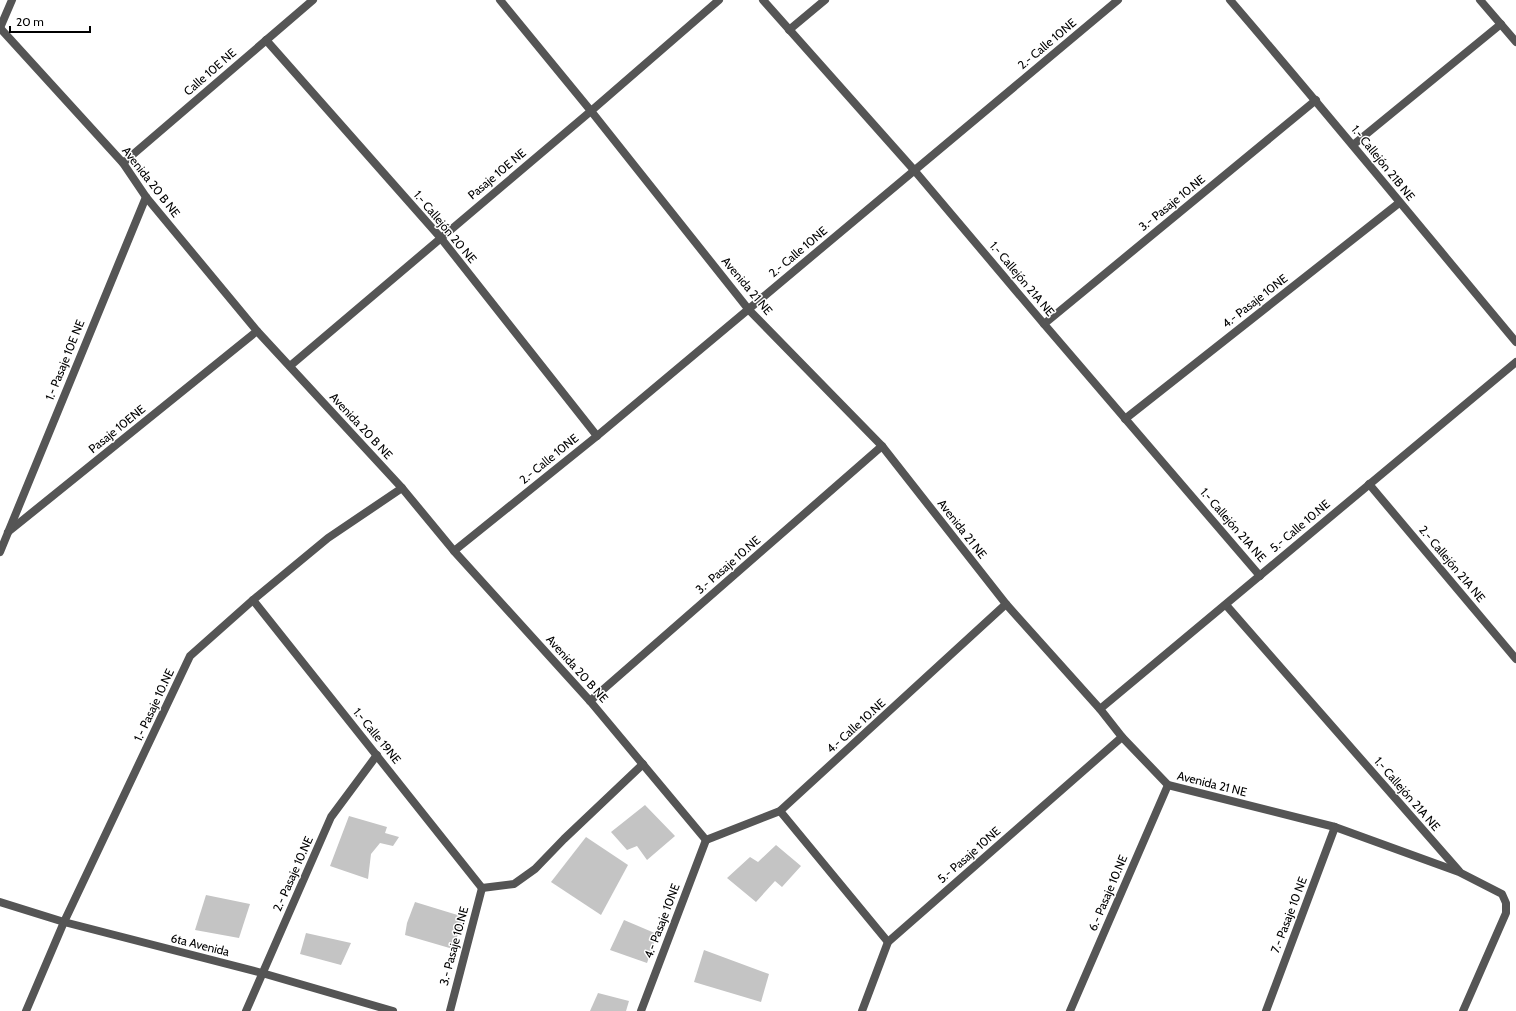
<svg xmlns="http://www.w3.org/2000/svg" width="1516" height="1011" viewBox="0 0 1516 1011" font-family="Cabin,sans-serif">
<rect width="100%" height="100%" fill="#fff"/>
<!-- building -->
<g fill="#c4c4c4">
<path d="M645,805l30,31 -28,24 -10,-14 -10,4 -16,-18z"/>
<path d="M349,816l38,11 -2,6 14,4 -6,9 -13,-3 -9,11 -3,25 -38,-13z"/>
<path d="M586,837l42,28 -27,50 -50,-33z"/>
<path d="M776,845l25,21 -19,21 -7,-6 -19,21 -29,-24 23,-21 8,5z"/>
<path d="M206,895l44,9 -11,34 -44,-8z"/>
<path d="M415,902l49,15 -11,32 -48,-14 2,-12z"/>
<path d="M624,920l33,14 -10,29 -37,-13z"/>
<path d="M306,933l45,10 -10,22 -41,-11z"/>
<path d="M704,950l65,24 -8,28 -67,-20z"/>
<path d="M598,993l31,8 -3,10h-36z"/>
</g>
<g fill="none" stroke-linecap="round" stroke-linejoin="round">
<!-- minor -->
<g stroke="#555" stroke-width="8">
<path d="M500,0l91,111 158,199 133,136 124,158 94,105 22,28 46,48 167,42 124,45 43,22 4,9v10l-43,98"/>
<path d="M763,0l151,170 130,154 216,252"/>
<path d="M1230,0c97,113 191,228 286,342"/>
<path d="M1480,0l36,42"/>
<path d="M0,28l123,135 23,34 111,134 145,157 52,63 136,150 116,139"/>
<path d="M0,28l12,-28"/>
<path d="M789,30l36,-30"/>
<path d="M266,40l174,197 157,199"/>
<path d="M1353,145l148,-121"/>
<path d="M123,163l190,-163"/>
<path d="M1044,324l272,-224"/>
<path d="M290,366l301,-255 128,-111"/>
<path d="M1125,419l274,-216"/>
<path d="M1369,484l147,175"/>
<path d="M8,532l249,-201"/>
<path d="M454,551l143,-115 521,-436"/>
<path d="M0,552l146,-355"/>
<path d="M253,600l229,288"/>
<path d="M1226,605l233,266"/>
<path d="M590,701l292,-255"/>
<path d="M1100,709l416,-347"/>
<path d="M780,811l108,131"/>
<path d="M706,840l74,-29 226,-207"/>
<path d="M482,888l32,-4 21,-15 29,-30 79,-75"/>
<path d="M0,902l64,20 198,51 131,38"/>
<path d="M26,1011l38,-89 126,-266 63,-56 75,-62 74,-50"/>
<path d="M246,1011l85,-194 46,-62"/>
<path d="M450,1011l32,-123"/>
<path d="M641,1011l65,-171"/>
<path d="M862,1011l26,-69 234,-205"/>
<path d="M1070,1011l98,-226"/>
<path d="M1266,1011l69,-184"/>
</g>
</g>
<g text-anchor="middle" stroke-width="3" stroke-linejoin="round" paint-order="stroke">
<!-- street labels -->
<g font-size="12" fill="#000" stroke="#fff">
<text transform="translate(1047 44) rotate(-40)" y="4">2.- Calle 10NE</text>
<text transform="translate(210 72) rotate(-41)" y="4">Calle 10E NE</text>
<text transform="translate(1383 163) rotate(51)" y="4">1.- Callejón 21B NE</text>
<text transform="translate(497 174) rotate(-40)" y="4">Pasaje 10E NE</text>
<text transform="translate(151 182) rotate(52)" y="4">Avenida 20 B NE</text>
<text transform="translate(1172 203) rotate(-39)" y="4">3.- Pasaje 10.NE</text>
<text transform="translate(445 227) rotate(50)" y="4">1.- Callejón 20 NE</text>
<text transform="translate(798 252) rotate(-40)" y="4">2.- Calle 10NE</text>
<text transform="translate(1022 279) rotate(50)" y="4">1.- Callejón 21A NE</text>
<text transform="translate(747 286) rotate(50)" y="4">Avenida 21 NE</text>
<text transform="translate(1255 301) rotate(-38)" y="4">4.- Pasaje 10NE</text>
<text transform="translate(65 360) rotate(-68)" y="4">1.- Pasaje 10E NE</text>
<text transform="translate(361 426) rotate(47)" y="4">Avenida 20 B NE</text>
<text transform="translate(117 429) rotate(-39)" y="4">Pasaje 10ENE</text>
<text transform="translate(549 459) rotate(-39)" y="4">2.- Calle 10NE</text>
<text transform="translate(1233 525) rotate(49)" y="4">1.- Callejón 21A NE</text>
<text transform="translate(1300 526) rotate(-40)" y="4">5.- Calle 10.NE</text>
<text transform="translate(962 529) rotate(52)" y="4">Avenida 21 NE</text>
<text transform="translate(1452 564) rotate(50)" y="4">2.- Callejón 21A NE</text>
<text transform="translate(728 565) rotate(-41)" y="4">3.- Pasaje 10.NE</text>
<text transform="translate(577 669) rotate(48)" y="4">Avenida 20 B NE</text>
<text transform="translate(154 705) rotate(-65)" y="4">1.- Pasaje 10.NE</text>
<text transform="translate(856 726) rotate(-42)" y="4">4.- Calle 10.NE</text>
<text transform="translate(377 736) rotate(51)" y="4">1.- Calle 19NE</text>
<text transform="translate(1212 784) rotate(14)" y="4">Avenida 21 NE</text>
<text transform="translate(1407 794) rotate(49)" y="4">1.- Callejón 21A NE</text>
<text transform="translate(969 855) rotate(-41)" y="4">5.- Pasaje 10NE</text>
<text transform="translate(293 874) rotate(-66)" y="4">2.- Pasaje 10.NE</text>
<text transform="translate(1108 893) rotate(-67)" y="4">6.- Pasaje 10.NE</text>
<text transform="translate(1289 915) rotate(-69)" y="4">7.- Pasaje 10 NE</text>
<text transform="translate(662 921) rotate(-69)" y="4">4.- Pasaje 10NE</text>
<text transform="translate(200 945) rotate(14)" y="4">6ta Avenida</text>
<text transform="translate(454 946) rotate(-75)" y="4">3.- Pasaje 10.NE</text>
</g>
</g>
<!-- scale -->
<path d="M10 26v6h80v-6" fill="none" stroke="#000000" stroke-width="2"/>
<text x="16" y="26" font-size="12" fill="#000000" stroke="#ffffff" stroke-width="3" paint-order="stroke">20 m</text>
</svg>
